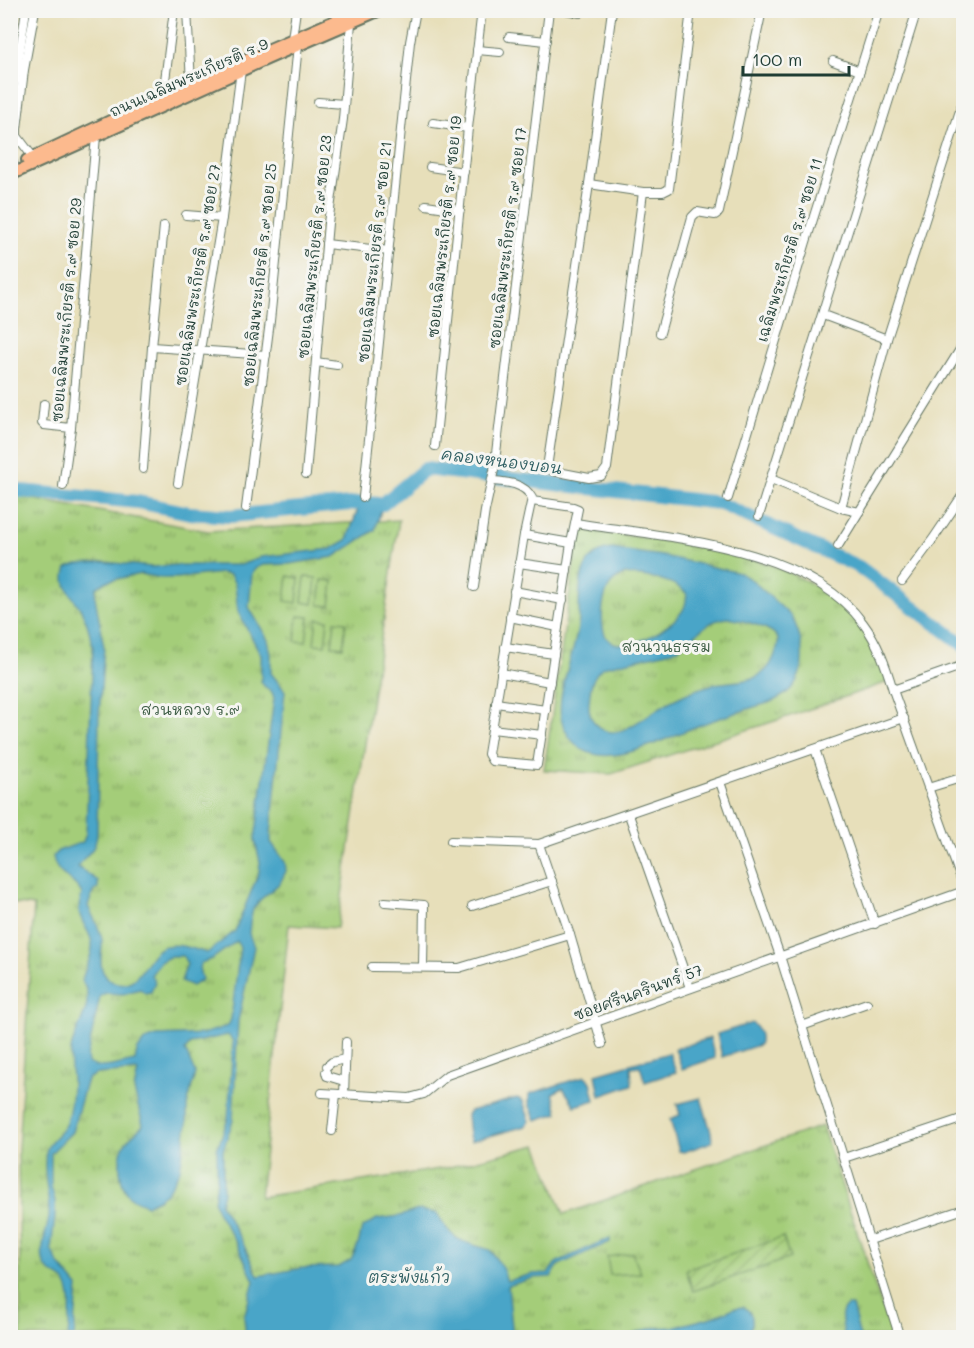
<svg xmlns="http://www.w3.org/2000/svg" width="974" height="1348" viewBox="0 0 974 1348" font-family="Mali,'Playpen Sans Thai',sans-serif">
<defs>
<pattern id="park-tufts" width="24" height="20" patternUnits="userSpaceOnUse" patternTransform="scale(1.5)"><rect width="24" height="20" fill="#a4cd79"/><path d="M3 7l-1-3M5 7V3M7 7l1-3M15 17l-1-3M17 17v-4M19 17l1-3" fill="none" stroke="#85a864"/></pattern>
<pattern id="garden-furrows" width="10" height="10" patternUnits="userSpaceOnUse" patternTransform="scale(1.5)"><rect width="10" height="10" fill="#a4cd79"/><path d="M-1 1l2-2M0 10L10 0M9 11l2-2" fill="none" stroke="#85a864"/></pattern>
</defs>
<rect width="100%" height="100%" fill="#f6f6f2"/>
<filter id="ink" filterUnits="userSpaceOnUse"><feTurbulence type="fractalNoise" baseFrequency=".0167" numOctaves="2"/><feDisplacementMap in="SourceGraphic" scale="12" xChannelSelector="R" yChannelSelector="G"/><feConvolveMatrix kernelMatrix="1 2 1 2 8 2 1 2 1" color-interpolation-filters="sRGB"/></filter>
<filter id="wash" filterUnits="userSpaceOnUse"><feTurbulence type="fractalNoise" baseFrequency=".008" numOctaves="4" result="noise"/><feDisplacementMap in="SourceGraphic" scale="24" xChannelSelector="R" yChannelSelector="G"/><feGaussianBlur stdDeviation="1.35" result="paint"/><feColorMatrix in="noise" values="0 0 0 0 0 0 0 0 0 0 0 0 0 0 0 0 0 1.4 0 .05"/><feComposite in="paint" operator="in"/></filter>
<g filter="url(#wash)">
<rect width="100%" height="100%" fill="#e7dfba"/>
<!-- park -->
<g fill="url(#park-tufts)" stroke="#628556" stroke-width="1.5">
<path d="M10,495l198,36 191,-11 -62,408 -48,-3 -29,272 186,-29 91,-23 27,69 258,-88 70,211h-871l-3,-188 16,-243 -23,-3z"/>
<path d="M579,529c87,13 223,20 282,96 13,17 20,37 27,57l-104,36 -173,56 -67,-4z"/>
</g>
<!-- garden -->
<path fill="url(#garden-furrows)" stroke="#628556" stroke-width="1.5" d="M783,1237l7,21 -97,33 -7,-21z"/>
<!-- pitch -->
<g fill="#a4cd79" stroke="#628556" stroke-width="1.5">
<path d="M288,576l11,2 -2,25 -12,-2z"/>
<path d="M305,577l11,1 -3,26 -11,-2z"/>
<path d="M322,580l11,1 -3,25 -11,-1z"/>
<path d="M298,616l11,1 -3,25 -11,-1z"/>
<path d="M317,619l11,1 -3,25 -11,-1z"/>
<path d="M335,621l11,1 -3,25 -11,-1z"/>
<path d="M632,1253l9,20 -31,2 -3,-18z"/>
</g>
<!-- water -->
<g fill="#4aa5c8" stroke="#34717e" stroke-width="1.5" fill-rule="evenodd">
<path d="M360,503l23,1 -8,26 -41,27 -45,7 -26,1 -7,3 -4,5 -3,34 19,33 3,14v19l14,18 -14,142v9l14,20 1,9 -6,12 -20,17 -7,9 -3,13 -1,12 5,13 -16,74 -5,99 -10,30v43l-3,11 22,37 16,35 45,-8 36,-1 12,-7 7,-15 4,-17 15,-9 23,-3 18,-6 19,3c17,31 23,27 53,37l12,17 5,14 25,-7 16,-1 9,-11 53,-24v4l-51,23 -8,12 -18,1 -25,8 5,51h-267l-2,-20 10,-36 -17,-37 -20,-33 -3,-9 3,-23v-30l11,-30 5,-78 -5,-6 -37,8 -6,7 10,23 -8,33v18l-7,46 -13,22 -9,7 -12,6c-4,-2 -10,-4 -13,-6 -15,-11 -17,-43 -7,-57 5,-6 12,-11 17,-17l-9,-35 4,-19 -42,3 -9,5 -15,53 -21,21v33l4,15v16l-4,32 7,14 20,24 -4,50h-6c1,-16 7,-45 -5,-57 -5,-6 -14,-6 -18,-14 -7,-14 2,-35 4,-49 1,-21 -7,-43 -3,-64 2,-14 15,-18 20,-30 4,-13 6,-28 6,-41 0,-11 -3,-21 -1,-32 4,-24 26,-45 11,-69 2,-13 11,-23 10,-37 -1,-13 -14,-23 -13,-36 0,-4 2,-10 3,-14 -9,-18 -26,-16 -29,-38l5,-5 25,-9 3,-9 7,-186c-3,-13 -5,-25 -12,-37 -8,-14 -21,-24 -14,-42l10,-4 28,-2 47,5 24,-2h65l20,-8 70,-8 16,-9zM222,573l8,2 5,9 3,28 23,43v26l3,5 8,6 2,6 -19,142 5,22 -1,10 -24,59 -28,22c-13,-4 -28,-10 -41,-7 -21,4 -23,42 -49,37 -6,-1 -11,-6 -14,-11 -5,-11 0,-21 -1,-32 -2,-13 -9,-22 -14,-34l5,-14 5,-4v-7l-20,-14c9,-16 17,-13 19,-33l2,-118 5,-69 -9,-50 1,-9 11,-7 34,-7 21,4h14zM237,941l3,7 -9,71 -3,7 -25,8 -46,2 -12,4 -8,11 -2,10c-14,2 -34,11 -47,2l-1,-6 13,-61 6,-3 17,1 17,-5 5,4 6,-1 4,-10 -4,-7 9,-13 11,-6h12l4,8 -6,17 11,5 10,-6 -3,-12 2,-5 11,-4z"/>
<path d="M612,549l51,7 77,17 12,7 39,36c11,18 17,50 3,69 -4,6 -11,11 -17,14 -8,5 -18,6 -26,9 -15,5 -29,9 -43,14 -32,11 -76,37 -109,33 -18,-2 -29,-13 -36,-30 -11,-28 15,-76 16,-107 0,-27 -2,-66 33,-69zM625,574c22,3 47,4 62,20 -1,5 -1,10 -3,14 -8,18 -62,51 -78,29 -5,-9 -4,-23 -3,-32 3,-17 7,-24 22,-31zM728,618c12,2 46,9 50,21 1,5 -2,13 -4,18 -3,8 -9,16 -18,20 -14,6 -30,4 -45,8 -13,3 -26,9 -38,15 -16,7 -45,33 -60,32 -15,0 -25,-14 -24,-28 1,-16 2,-27 14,-37l69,-16c24,-9 27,-30 56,-33z"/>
<path d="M752,1023c7,5 10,14 7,22l-37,12 -5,-23z"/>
<path d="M710,1038l5,20 -33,11 -7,-20z"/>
<path d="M669,1053l7,19 -31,10 -5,-16 -9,1 1,18 -32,11 -4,-22z"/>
<path d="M585,1076l6,6 4,18 -20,6 -12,-18 -10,5 5,20 -22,7 -7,-16v-10z"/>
<path d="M517,1098l6,3 7,20 -4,5 -55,15 -2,-6 -2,-20 3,-4z"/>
<path d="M701,1098l10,34 1,10 -28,10 -5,-1 -9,-32 10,-4 -3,-11z"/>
<path d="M847,1306h5l8,31h-16c0,-11 -7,-23 3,-31z"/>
<path d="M744,1307c13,9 9,19 1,30h-119l26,-9 22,-1 39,-10 21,-9z"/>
</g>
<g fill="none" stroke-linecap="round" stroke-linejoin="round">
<!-- river -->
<path stroke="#4aa5c8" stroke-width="14" d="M10,490l128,12 52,11 40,3 130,-13 23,1 42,-35 294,34 140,64 105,78"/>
</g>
</g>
<g filter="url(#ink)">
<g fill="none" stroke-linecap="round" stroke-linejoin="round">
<defs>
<g id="minor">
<path d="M187,10l4,73"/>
<path d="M566,10l14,3"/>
<path d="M612,10l-23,174 -41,277 1,7 4,3 36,7 12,-2 6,-8 36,-276h20l6,-3 22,-179"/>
<path d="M509,37l37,4"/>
<path d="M292,39l4,-29"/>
<path d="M477,50l23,2"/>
<path d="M833,61l27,10"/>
<path d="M163,96l11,-86"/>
<path d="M318,102l26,2"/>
<path d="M10,115l16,-105"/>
<path d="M433,123l35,5"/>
<path d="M10,153l4,13"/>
<path d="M33,157l-16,-21v-7l7,-59 11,-60"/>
<path d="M430,167l34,5"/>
<path d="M589,184l54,8"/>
<path d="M426,205l34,5"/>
<path d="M186,215l36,3"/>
<path d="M326,244l63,7"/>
<path d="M823,315l64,24"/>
<path d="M660,333l32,-116 5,-5 18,3 4,-3 43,-202"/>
<path d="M152,347l114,8"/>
<path d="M316,362l21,3"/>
<path d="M44,404l-2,19 2,2 27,3"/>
<path d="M435,446l33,-318 14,-118"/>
<path d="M143,469l9,-122 12,-121"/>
<path d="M306,474l22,-251 15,-104 8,-96"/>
<path d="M771,479l70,29 18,4 105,-169"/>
<path d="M492,481c15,1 32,2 40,17l-8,37 -36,219 4,7 45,4 34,-222 7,-34 -5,-2 -41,-6"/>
<path d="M178,483l44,-265 19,-148"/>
<path d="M63,486l8,-58 25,-292"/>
<path d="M363,497l47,-455 6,-32"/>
<path d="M728,498l81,-266 70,-222"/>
<path d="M246,508l24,-187 28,-276"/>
<path d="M841,508l46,-169 77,-241"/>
<path d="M759,516l158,-506"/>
<path d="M575,523c88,14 231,22 288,100 15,20 23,43 30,67"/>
<path d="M524,535l47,8"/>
<path d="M838,546l21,-34"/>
<path d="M519,563l48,7"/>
<path d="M902,581l31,-42 31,-46"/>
<path d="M474,587l11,-76 9,-41 55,-460"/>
<path d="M514,591l49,9"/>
<path d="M510,617l48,10"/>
<path d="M505,647l49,7"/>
<path d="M964,665l-71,25 71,197"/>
<path d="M501,673l49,9"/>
<path d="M496,703l50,7"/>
<path d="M492,729l50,6"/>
<path d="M815,749l60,175"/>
<path d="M720,782l60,174 120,382"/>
<path d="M928,788l36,-11"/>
<path d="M629,815l61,173"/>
<path d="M451,841l88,3 365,-126"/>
<path d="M539,844l31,91 32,109"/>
<path d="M385,902l39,3 -1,62"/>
<path d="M472,906l80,-25"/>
<path d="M372,967l87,1 111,-33"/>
<path d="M802,1026l65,-23"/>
<path d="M327,1066l5,-4 13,-3"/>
<path d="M326,1072l1,4 17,5"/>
<path d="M322,1093l87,5 15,-4 23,-19 517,-184"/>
<path d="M344,1094l2,-52"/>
<path d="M332,1131l4,-37"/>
<path d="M844,1158l120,-40"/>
<path d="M870,1240l94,-31"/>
</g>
<g id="major">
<path d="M27,160l164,-77 169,-73"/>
<path d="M10,175l259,-117 111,-48"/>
</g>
</defs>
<!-- minor casing -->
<use href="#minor" stroke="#657663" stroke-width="10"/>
<!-- major casing -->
<use href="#major" stroke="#657663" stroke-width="14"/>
<!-- minor -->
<use href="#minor" stroke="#fff" stroke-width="8"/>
<!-- major -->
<use href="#major" stroke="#fcba8e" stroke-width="10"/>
</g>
</g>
<g text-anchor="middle" stroke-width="6" stroke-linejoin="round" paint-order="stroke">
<!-- street labels -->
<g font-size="15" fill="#1f3d34" stroke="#f6f6f2">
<text transform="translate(189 78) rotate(-24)" y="5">ถนนเฉลิมพระเกียรติ ร.9</text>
<text transform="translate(445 227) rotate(-84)" y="5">ซอยเฉลิมพระเกียรติ ร.๙ ซอย 19</text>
<text transform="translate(508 238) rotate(-83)" y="5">ซอยเฉลิมพระเกียรติ ร.๙ ซอย 17</text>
<text transform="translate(315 247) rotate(-84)" y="5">ซอยเฉลิมพระเกียรติ ร.๙ ซอย 23</text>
<text transform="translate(790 250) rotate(-73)" y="5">เฉลิมพระเกียรติ ร.๙ ซอย 11</text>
<text transform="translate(375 252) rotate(-84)" y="5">ซอยเฉลิมพระเกียรติ ร.๙ ซอย 21</text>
<text transform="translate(198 275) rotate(-81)" y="5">ซอยเฉลิมพระเกียรติ ร.๙ ซอย 27</text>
<text transform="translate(260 275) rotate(-84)" y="5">ซอยเฉลิมพระเกียรติ ร.๙ ซอย 25</text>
<text transform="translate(67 310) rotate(-85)" y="5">ซอยเฉลิมพระเกียรติ ร.๙ ซอย 29</text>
<text transform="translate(638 993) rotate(-20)" y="5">ซอยศรีนครินทร์ 57</text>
</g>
<!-- park labels -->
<g font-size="15" fill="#3a5a42" stroke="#f6f6f2">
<text x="666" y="652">สวนวนธรรม</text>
<text x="190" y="715">สวนหลวง ร.๙</text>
</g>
<!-- water labels -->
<g font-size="16" font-style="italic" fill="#2c5c60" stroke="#f6f6f2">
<text transform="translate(502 461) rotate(7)" y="6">คลองหนองบอน</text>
<text x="409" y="1283">ตระพังแก้ว</text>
</g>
</g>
<!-- margin -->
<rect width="974" height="1348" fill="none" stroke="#f6f6f2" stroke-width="36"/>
<!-- scale -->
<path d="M743 66v9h106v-9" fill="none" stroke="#1f3d34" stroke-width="3"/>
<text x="752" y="66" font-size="18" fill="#1f3d34" stroke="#f6f6f2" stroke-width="4.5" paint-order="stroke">100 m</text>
</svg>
